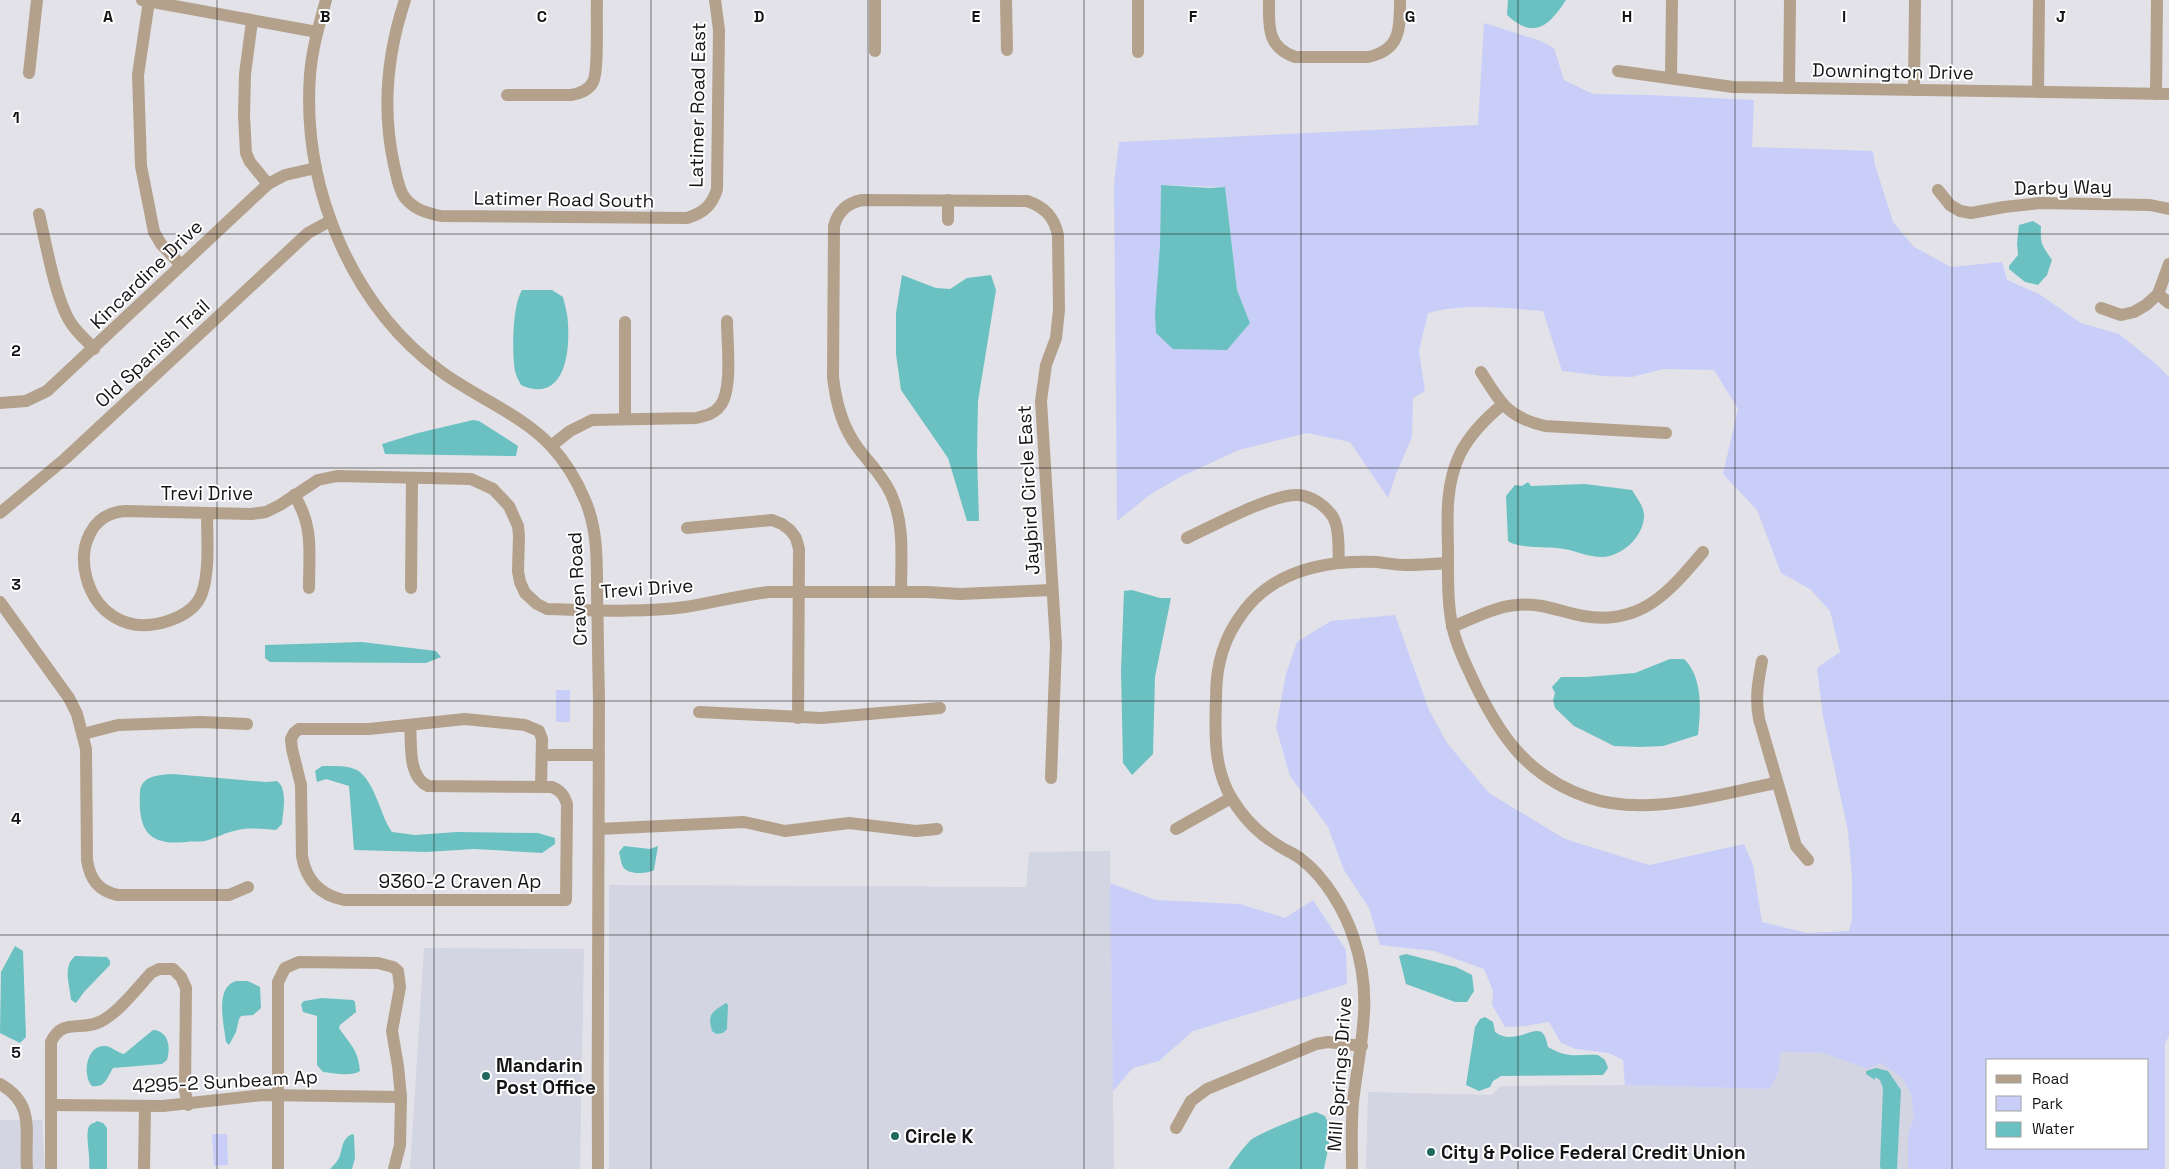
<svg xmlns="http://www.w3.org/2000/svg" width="2169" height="1169" viewBox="0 0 2169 1169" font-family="'Space Grotesk',sans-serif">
<rect width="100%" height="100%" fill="#e2e2e8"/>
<!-- built -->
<g fill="#d3d5e2">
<path d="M1110,851l4,318h-505v-284l417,2 3,-35z"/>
<path d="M424,948l160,1 -4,220h-170z"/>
<path d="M1781,1052l42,1 45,16 13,-6 21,15 9,16 3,23 -6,17v35h-542l2,-77 124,3 8,-9 125,-1 145,4 8,-16z"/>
<path d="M0,1120h42l3,49h-45z"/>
</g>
<!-- green -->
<g fill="#c9cef9" fill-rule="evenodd">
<path d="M1484,23l57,18 13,7 10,32 29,14 56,1 105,5 -2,47 121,4 2,14 18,57 21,25 37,20 51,-5 5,18 32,14 42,29 38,11 37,30 13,13v659l-4,7v126h-257v-35l6,-17 -3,-23 -9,-16 -21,-15 -13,6 -45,-16 -42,-1 -3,21 -8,16 -145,-4 -2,-25 -14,-7 -33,-4 -15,-6 -12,-21 -24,4 -20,1 -13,-22 1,-14 -9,-22 -50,-18 -54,-6 -11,-37 -25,-38 -16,-43 -38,-51 -14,-49 10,-53 11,-32 34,-21 64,-6 34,95 18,33 42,50 76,46 84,26 95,-21 9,21 9,57 45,11 42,-2 3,-12v-41l-4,-47 -25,-115 -6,-48 23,-16 -10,-41 -20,-22 -29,-16 -24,-63 -34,-36 15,-65 -24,-39 -51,-1 -31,8 -29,-1 -41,-5 -19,-60c-39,-3 -78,-8 -115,2l-9,38 6,40 -12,7 -1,39 -16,37 -8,24 -38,-56 -43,-9 -68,17 -59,27 -29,17 -34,27 -3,-337 5,-42 359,-17zM1161,185l64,2 12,103 13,33 -90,-77zM1988,1060h160v88h-160z"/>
<rect x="556" y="690" width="14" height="32"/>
<path d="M1110,883l46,17 84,4 45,14 28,-18 33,50 1,34 -154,47 -34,30 -26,7 -20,23z"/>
<path d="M212,1134h15l1,31 -14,1z"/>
</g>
<!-- water -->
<g fill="#6bc1c1">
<path d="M1508,0h58c-17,26 -32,40 -59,15z"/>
<path d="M1161,185l49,3 15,-1 12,103 13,33 -23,27 -54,-1 -17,-16 -1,-19 5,-68z"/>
<path d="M2033,221l8,5c-1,19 1,19 11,34l-5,15 -9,10 -13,-3 -16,-13v-3l9,-11 -1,-12 2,-18z"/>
<path d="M902,275l34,13 14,1 17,-11 24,-3 5,15 -18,111 -1,54 2,66h-12l-19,-63 -47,-68 -5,-36v-41z"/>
<path d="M522,290h30l11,7c2,9 5,18 5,27 2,30 -4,80 -47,61 -2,-4 -5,-9 -6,-14 -3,-20 -3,-64 7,-81z"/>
<path d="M473,420l6,1 39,25 -2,10 -131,-2 -3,-10 36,-11z"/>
<path d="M1528,482l3,4 54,-2 47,6c4,7 11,15 12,24 1,21 -21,42 -42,43 -15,0 -30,-8 -45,-9 -12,-1 -40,0 -49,-7l-2,-45 9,-11 7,1z"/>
<path d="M1132,590l28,8h11l-16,79 -2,77 -21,21 -9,-12 -2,-92 3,-80z"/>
<path d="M362,642l74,9 5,6 -15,6 -156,-1 -5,-4v-13z"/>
<path d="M1670,659h14c19,18 17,52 14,76l-35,11 -23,1 -26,-1 -40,-20 -19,-18 -2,-8 2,-7 -3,-6 9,-10h25l49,-4z"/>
<path d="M322,766c11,0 26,-1 35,4 18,11 23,45 35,62l23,3 42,-3 81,1 17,5v6l-13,9 -68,-4 -48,3 -72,-2 -5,-64 -23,-7 -9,3 -2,-11z"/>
<path d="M173,774l93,8 11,-1c11,8 6,30 5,43l-6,6c-13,-1 -26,-3 -38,0 -12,2 -22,8 -33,11 -6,1 -13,0 -19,1 -39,4 -48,-13 -46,-50 1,-17 20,-17 33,-18z"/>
<path d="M624,846l26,3 8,-3 -4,24c-7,4 -26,5 -31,-3 -2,-4 -3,-11 -4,-15z"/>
<path d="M15,946l8,5 3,86 -6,6 -20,-10 1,-61z"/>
<path d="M1406,954l50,13 16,8 2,16 -7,11h-12l-49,-18 -7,-28z"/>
<path d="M75,956l32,1 3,4v4l-26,27 -8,11 -5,-3c-1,-15 -9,-33 4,-44z"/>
<path d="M237,981h11l12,6 1,21 -8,7 -12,1 -2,3 -3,13 -7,13 -3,-3c-2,-18 -12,-56 11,-61z"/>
<path d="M322,998l31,2 2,2 1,10 -16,13 -1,3c12,18 19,21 21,43 -8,6 -28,2 -37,1l-6,-7v-49l-14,-4 -2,-8 3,-3z"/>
<path d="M726,1003l2,2 -1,24 -4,4 -7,1 -4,-3c-5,-17 0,-19 14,-28z"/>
<path d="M1485,1017l8,5 2,10c19,15 42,-10 49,3 2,3 3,8 4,12 21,12 28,7 50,8l7,5 3,8 -5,7 -102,1 -8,5 -3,6 -11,4 -13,-6 9,-58 5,-8z"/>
<path d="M153,1030c16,1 18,18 14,30l-5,4 -49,4c-6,10 -8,20 -21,18 -10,-11 -6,-42 14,-40 6,1 12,7 18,8z"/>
<path d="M1876,1068l12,3 13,19 -4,79h-16l-1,-3 3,-78 -3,-8 -5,-3v3l-9,-6v-3z"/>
<path d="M1316,1112l9,4c9,17 2,36 -1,53h-95c1,-5 19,-27 23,-30 11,-7 52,-24 64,-27z"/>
<path d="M97,1121l6,2 4,5v41h-17l-1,-2c2,-10 -5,-36 1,-42 2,-2 5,-2 7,-4z"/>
<path d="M352,1134l2,1 1,23 -3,11h-22c4,-4 9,-9 10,-14 3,-9 2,-16 12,-21z"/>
</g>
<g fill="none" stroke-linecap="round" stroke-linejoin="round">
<!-- minor -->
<g stroke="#b3a18b" stroke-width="12">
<path d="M142,0l175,32"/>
<path d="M326,0c-7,25 -14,49 -16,75 -8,111 40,228 129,295 34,26 84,45 112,76 14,15 26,35 34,54 13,30 12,63 12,95 1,35 1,69 2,103 0,157 -2,314 -1,471"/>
<path d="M405,0c-18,54 -23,110 -11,165 3,11 4,24 11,33 10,12 22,15 36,18l246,2c16,-5 25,-12 30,-29l2,-159 -4,-30"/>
<path d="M875,0v51"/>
<path d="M1006,0l1,50"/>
<path d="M1269,0c0,25 -3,47 26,57h73c33,-7 32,-29 32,-57"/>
<path d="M149,1l-11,74 3,91 13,66 7,12 20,21"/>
<path d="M252,21l-7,53 -1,41 2,38 4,9 18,22"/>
<path d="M1138,52v-52"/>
<path d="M1618,71l115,16 436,7"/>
<path d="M29,73l8,-73"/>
<path d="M1671,78l1,-78"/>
<path d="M1789,88l1,-88"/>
<path d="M1914,90l1,-90"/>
<path d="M2038,92l1,-92"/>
<path d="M2156,94l1,-94"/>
<path d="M507,95h64c8,-1 18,-5 22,-13 6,-11 3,-66 4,-82"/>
<path d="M1938,190l12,15 10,6 11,2 33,-6 36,-4 110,2 19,4"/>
<path d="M948,200v20"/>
<path d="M39,214c7,29 17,90 34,112 6,8 14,15 21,23"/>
<path d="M2158,294l11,9"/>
<path d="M2101,308l20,7 13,-3 12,-7 12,-11 11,-30"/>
<path d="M1481,372c20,31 26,45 64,54l121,7"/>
<path d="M0,403l26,-2 21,-10 221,-207 17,-9 31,-7"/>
<path d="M1502,405c-17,14 -32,29 -42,49 -14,29 -13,61 -12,92 0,24 -1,60 5,83 4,19 13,35 21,53 26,54 53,94 113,115 59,21 130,-3 189,-14"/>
<path d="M625,418v-96"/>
<path d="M551,446l19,-15 22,-11 104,-2c9,-2 18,-4 24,-12 13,-16 7,-64 7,-85"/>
<path d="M294,495c20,31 15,57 15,93"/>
<path d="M0,513l66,-55 242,-225 22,-12"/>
<path d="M207,513c0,23 3,58 -5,80 -5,15 -19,23 -34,28 -89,29 -114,-106 -42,-110l125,3 15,-2 14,-7 38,-25 19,-4 134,3 22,10 16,17 9,20 1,10 -1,35 2,11 5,11 12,11 10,5c45,1 93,4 138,-2 28,-4 55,-12 84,-15h158l33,2 92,-4"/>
<path d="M687,528l85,-8 10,4 8,6 6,8 3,11 -1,169"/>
<path d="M1187,538c26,-12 84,-44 111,-43 14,1 28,11 35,22 7,13 5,32 6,46"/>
<path d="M411,588l1,-109"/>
<path d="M901,592c0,-32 4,-68 -10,-98 -8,-18 -21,-30 -33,-46 -16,-21 -22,-45 -25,-71l1,-151c4,-15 13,-23 28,-26l165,1c18,6 27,16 31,34l1,75 -3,28 -10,27 -5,36 15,244 -5,133"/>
<path d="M0,602l69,96 8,16 9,35 1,111c3,19 11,31 31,35h111l19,-8"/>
<path d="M1452,627c20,-8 42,-20 64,-22 24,-3 45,7 67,11 58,10 86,-24 120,-64"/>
<path d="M1762,661c-4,21 -7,37 -3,58l37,127 12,14"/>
<path d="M699,712l122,6 119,-10"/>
<path d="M410,725c2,19 -3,51 18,61l124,1c9,4 12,8 15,17l-1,96h-222c-24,-5 -38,-20 -42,-44l-1,-71 -9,-36 -1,-10 3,-6 5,-4h70l96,-10 60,6 14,6 3,8 -1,48"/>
<path d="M83,734l35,-9 83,-3 46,2"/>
<path d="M543,755h56"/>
<path d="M599,829l145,-7 41,9 64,-8 67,8 21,-2"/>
<path d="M1176,829l55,-31"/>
<path d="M0,1084c37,21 24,49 27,85"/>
<path d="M51,1105l112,1 100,-11 138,2"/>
<path d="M1176,1128l15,-27 16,-12 109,-45 12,-2 34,4"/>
<path d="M51,1169v-127c11,-23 27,-12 46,-19 18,-6 41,-36 54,-50l8,-4h14l8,8 5,11 -1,103 3,14"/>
<path d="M144,1169l1,-63"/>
<path d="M278,1169v-187l7,-14 14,-6 79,1 15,4 5,4 2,16 -8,44 6,35 3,31 -1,48 -6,24"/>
<path d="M1352,1169c0,-22 -1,-45 1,-67 7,-60 21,-103 1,-163 -9,-28 -29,-62 -53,-80 -7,-6 -17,-9 -25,-15 -18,-11 -33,-27 -44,-45 -19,-31 -17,-67 -16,-102 0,-33 8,-60 28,-86 32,-42 83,-51 133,-49 9,1 19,3 29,3 14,0 28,-1 42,-2"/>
</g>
</g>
<!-- grid -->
<path fill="none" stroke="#151517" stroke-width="1" stroke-opacity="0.55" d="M217,0v1169M434,0v1169M651,0v1169M868,0v1169M1084,0v1169M1301,0v1169M1518,0v1169M1735,0v1169M1952,0v1169M0,234h2169M0,468h2169M0,701h2169M0,935h2169"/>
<!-- markers -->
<g fill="#21695f" stroke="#fff" stroke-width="2">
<circle cx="486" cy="1076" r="5"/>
<circle cx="895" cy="1136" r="5"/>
<circle cx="1431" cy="1152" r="5"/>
</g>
<g text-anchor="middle" stroke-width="4" stroke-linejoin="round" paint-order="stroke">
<!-- street labels -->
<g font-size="19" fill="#151517" stroke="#fff">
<text transform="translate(1893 71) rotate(1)" y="7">Downington Drive</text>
<text transform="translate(697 105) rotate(-89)" y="7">Latimer Road East</text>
<text transform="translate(2063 187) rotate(-1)" y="7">Darby Way</text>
<text transform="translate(564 199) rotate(1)" y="7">Latimer Road South</text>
<text transform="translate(146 274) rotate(-44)" y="7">Kincardine Drive</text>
<text transform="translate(152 353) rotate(-43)" y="7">Old Spanish Trail</text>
<text transform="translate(1028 490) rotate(-93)" y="7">Jaybird Circle East</text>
<text x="207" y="500">Trevi Drive</text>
<text transform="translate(647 588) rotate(-4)" y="7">Trevi Drive</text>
<text transform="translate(577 589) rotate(-93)" y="7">Craven Road</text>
<text x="460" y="888">9360-2 Craven Ap</text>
<text transform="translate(1339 1074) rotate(-86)" y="7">Mill Springs Drive</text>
<text transform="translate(225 1081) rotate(-3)" y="7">4295-2 Sunbeam Ap</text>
</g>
<!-- poi labels -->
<g font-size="19" font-weight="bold" fill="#151517" stroke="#fff" text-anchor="start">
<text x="496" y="1072">Mandarin<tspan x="496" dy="22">Post Office</tspan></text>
<text x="905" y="1143">Circle K</text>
<text x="1441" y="1159">City &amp; Police Federal Credit Union</text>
</g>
</g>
<g font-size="16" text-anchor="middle" font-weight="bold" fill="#151517" stroke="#fff" stroke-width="4" stroke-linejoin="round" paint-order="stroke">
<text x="108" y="22">A</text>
<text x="325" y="22">B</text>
<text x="542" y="22">C</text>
<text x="759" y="22">D</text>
<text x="976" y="22">E</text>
<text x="1193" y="22">F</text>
<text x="1410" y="22">G</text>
<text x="1627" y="22">H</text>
<text x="1844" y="22">I</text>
<text x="2061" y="22">J</text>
<text x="16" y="123">1</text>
<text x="16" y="356">2</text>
<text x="16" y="590">3</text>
<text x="16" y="824">4</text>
<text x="16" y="1058">5</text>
</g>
<!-- legend -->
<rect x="1986" y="1059" width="162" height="90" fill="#ffffff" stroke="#a1a1a2"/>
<rect x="1996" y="1075" width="25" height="8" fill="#b3a18b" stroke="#a1a1a2"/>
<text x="2032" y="1084" font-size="15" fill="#151517">Road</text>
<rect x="1996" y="1096" width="25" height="15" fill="#c9cef9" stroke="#a1a1a2"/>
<text x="2032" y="1109" font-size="15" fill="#151517">Park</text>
<rect x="1996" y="1122" width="25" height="15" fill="#6bc1c1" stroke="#a1a1a2"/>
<text x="2032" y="1134" font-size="15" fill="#151517">Water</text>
</svg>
